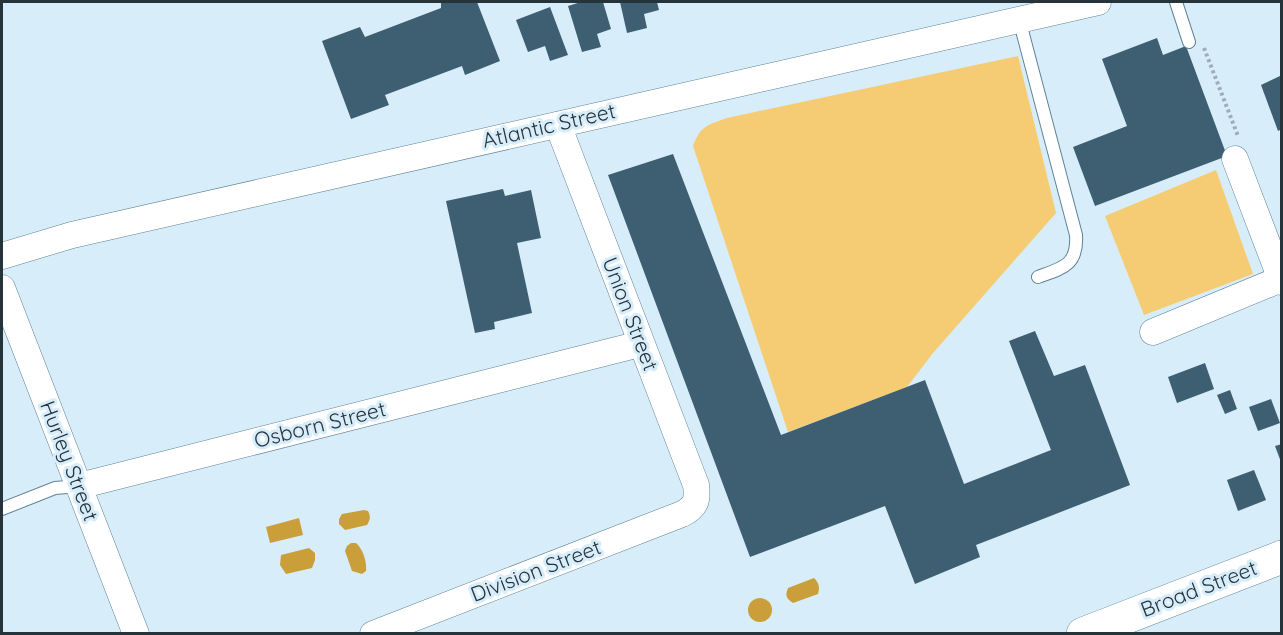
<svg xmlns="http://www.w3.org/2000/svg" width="1283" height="635" viewBox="0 0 1283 635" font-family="Quicksand,sans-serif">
<rect width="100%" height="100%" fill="#d7edfa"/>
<!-- green -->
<g fill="#f5cc73">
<path d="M1018,56l38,157 -123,140 -26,34 -119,45 -95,-286c8,-21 15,-21 34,-28z"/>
<path d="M1216,170l37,104 -109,41 -39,-99z"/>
</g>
<!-- water -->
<g fill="#ca9f3a">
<path d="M364,510l4,1c3,6 2,9 -1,14l-22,5 -6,-6v-5l3,-5z"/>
<path d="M299,518l4,17 -33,8 -4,-16z"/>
<path d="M351,543h5c7,6 11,19 10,28l-4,3 -10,-3 -7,-20 2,-5z"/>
<path d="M309,548l6,5v7l-3,8 -26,6 -6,-9 1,-10z"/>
<path d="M814,578c5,5 6,9 4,16l-25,9c-7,-5 -8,-7 -5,-15z"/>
<circle cx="760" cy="610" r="12"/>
</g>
<!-- building -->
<g fill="#3e5f71">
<path d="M441,2h36l23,59 -35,14 -3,-9 -77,29 4,10 -38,14 -29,-78 38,-14 5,10 76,-29z"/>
<path d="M581,2h22l8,27 -14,5 4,13 -19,5 -14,-46z"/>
<path d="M620,2h37l2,8 -15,4 3,14 -20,5z"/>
<path d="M550,7l18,48 -18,6 -5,-15 -17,6 -12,-32z"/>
<path d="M1157,38l6,17 23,-9 41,110 -132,50 -22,-59 54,-21 -25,-67z"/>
<path d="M1282,75v54l-4,2 -17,-46z"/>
<path d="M673,154l108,281 144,-55 39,104 87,-34 -42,-109 26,-10 19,45 31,-11 45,120 -154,60 4,12 -65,27 -30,-78 -135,51 -142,-382z"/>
<path d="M503,189l2,7 26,-6 10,48 -24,5 15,70 -38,9 1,7 -20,4 -29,-132z"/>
<path d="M1205,363l9,26 -37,14 -9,-26z"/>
<path d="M1230,390l7,19 -12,5 -8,-19z"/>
<path d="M1271,399l9,24 -22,8 -9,-24z"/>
<path d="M1282,444v18h-1l-6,-16z"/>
<path d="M1254,470l12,30 -28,11 -11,-31z"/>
</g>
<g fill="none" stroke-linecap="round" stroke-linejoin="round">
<defs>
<g id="lane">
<path d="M1176,2l13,40"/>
<path d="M1019,19l57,216c2,30 -13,33 -38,42"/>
<path d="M2,509l53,-21 24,-2"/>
</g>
<g id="street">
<path d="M1235,159l47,123"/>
<path d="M2,256l70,-21 1026,-233"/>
<path d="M2,288l134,346"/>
<path d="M1153,332l128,-53"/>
<path d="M79,486l561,-142"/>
<path d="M373,634l309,-120c14,-7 16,-14 14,-29l-138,-360"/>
</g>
<path id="secondary" d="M1083,634l199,-77"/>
</defs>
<!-- lane casing -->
<use href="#lane" stroke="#608295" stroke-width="14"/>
<!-- street casing -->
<use href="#street" stroke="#608295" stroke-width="27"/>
<!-- secondary casing -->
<use href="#secondary" stroke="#608295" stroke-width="34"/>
<!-- path -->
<path stroke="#9baeba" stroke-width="4" stroke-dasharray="3 3" stroke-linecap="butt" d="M1204,48l34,88"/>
<!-- lane -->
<use href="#lane" stroke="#fff" stroke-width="12"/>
<!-- street -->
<use href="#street" stroke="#fff" stroke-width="26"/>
<!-- secondary -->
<use href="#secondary" stroke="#fff" stroke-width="33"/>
</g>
<g text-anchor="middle" stroke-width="6" stroke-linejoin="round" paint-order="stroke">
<!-- street labels -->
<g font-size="21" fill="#25333b" stroke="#d7edfa">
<text transform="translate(549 126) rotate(-13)" y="7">Atlantic Street</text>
<text transform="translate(630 314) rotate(69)" y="7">Union Street</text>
<text transform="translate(320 425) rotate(-14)" y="7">Osborn Street</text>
<text transform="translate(69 461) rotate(69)" y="7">Hurley Street</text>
<text transform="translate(536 571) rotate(-21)" y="7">Division Street</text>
<text transform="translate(1199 589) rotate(-21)" y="7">Broad Street</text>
</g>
</g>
<!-- border -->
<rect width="1283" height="635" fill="none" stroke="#25333b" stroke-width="6"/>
</svg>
